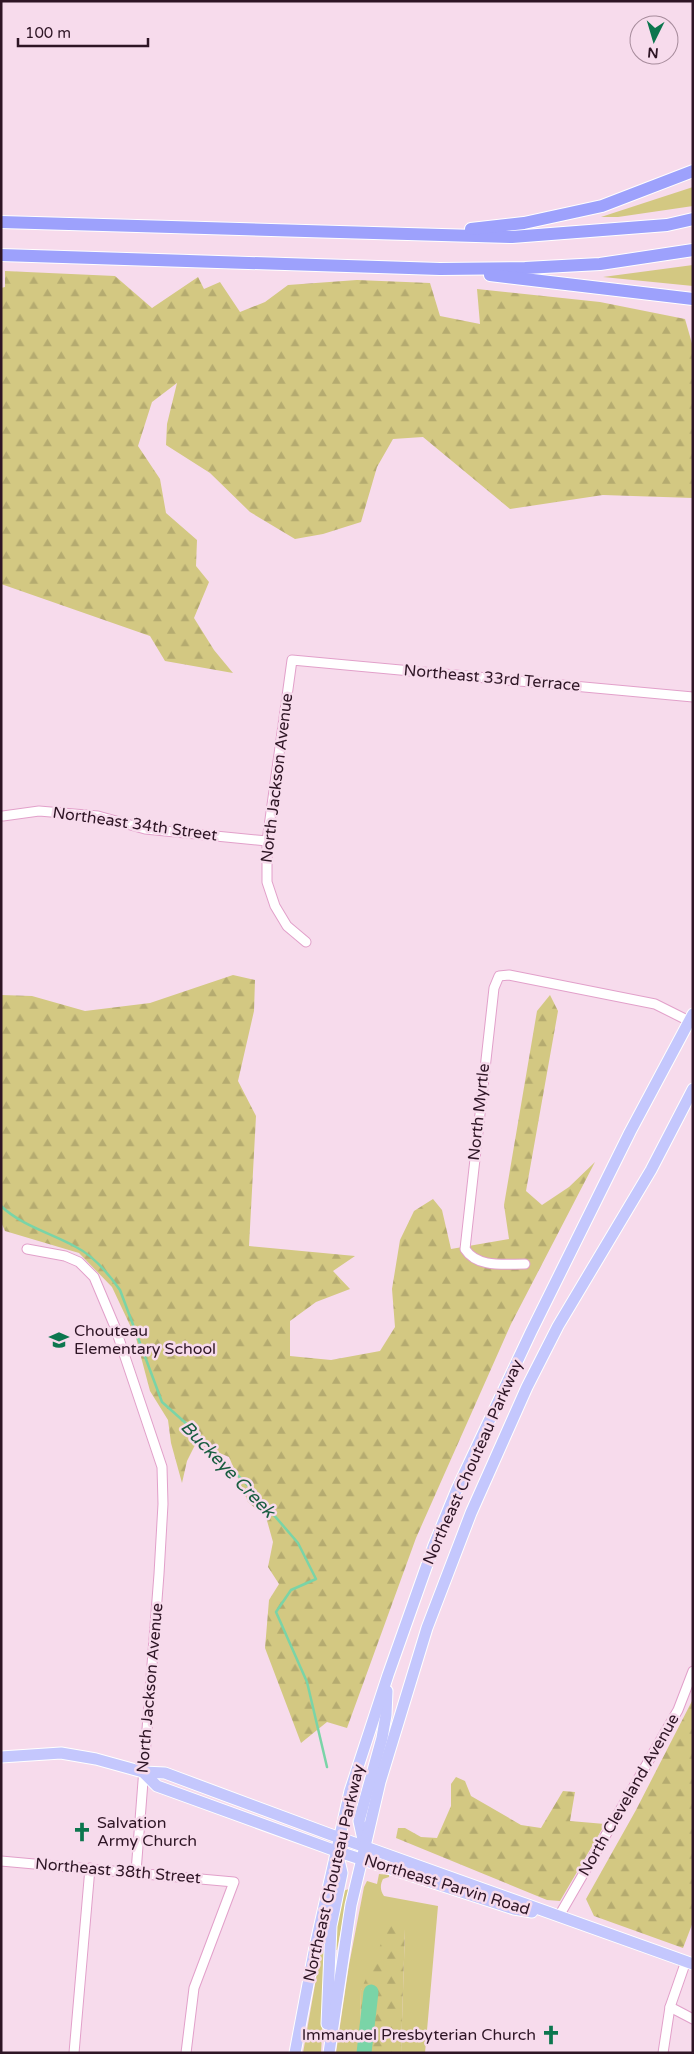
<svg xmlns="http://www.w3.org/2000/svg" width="694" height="2054" font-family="'Varela Round',sans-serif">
  <defs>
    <pattern id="forest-firs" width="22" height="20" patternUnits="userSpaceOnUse" patternTransform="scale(1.25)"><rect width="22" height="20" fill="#d3c882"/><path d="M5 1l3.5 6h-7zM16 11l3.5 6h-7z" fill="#b5ab70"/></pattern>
  </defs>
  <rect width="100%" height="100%" fill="#f7dbec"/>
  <g fill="#d3c882">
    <polygon points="693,187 693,206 618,217 601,217"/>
    <polygon points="693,265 693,286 603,277"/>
    <path d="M379,1874L389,1875V1877L383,1879C380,1885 380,1890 384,1896L438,1906L425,2053H401L405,1929L361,1990L360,2053H336L349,1965L364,1887L367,1881L377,1884Z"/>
    <polygon points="337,1878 328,1926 321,2053 303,2053 323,1939"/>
    <polygon points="349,1889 337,1950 335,1950 336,1924 343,1891"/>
  </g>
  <g fill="url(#forest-firs)">
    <polygon points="5,271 115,276 152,308 198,277 204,289 220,282 240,312 265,302 288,285 357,280 430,283 440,316 480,324 477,289 600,302 685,319 693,347 693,498 603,495 510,509 423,437 393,439 377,467 361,522 323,534 295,539 250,512 210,473 166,445 167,424 177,383 152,402 138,446 160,479 166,513 197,540 196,566 209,582 194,618 214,650 233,673 165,661 150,636 1,584 1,288 5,287"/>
    <polygon points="233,975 255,980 254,1011 238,1081 256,1116 249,1246 355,1256 333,1271 350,1289 316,1302 290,1321 290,1356 331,1360 380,1351 395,1327 392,1289 400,1240 414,1211 433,1199 442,1210 451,1249 509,1239 504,1205 537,1011 550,995 558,1011 526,1191 542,1205 569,1187 595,1162 511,1324 416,1538 347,1728 327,1722 301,1743 265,1648 269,1600 279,1584 268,1567 273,1542 266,1517 248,1502 229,1457 196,1443 187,1461 182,1483 171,1443 168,1420 150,1391 136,1338 112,1287 79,1253 5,1231 1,1222 1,995 32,996 85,1011 150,1003"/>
    <polygon points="693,1699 693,1922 683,1948 594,1916 586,1899 636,1810"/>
    <polygon points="456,1777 465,1781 471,1796 521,1825 541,1828 563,1791 575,1792 570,1821 605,1824 560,1901 547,1900 396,1838 398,1828 405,1828 421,1837 437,1838 451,1806 451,1784"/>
    <polygon points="390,1923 405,1929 401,2053 360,2053 361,1990"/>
  </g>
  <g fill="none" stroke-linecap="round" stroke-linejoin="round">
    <path stroke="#7ad4a7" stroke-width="2.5" d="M1,1206C22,1226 51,1233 76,1247C94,1256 108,1273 120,1290L162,1402L198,1434L254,1492L298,1543L316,1579L291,1590L276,1612L307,1682L327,1767"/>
    <polyline stroke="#7ad4a7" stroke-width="15" points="364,2053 371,1992"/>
    <defs>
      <g id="minor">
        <polyline points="3,816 39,811 98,816 145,829 267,841"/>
        <polyline points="306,942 287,926 275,906 267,882 267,841 292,660 693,697"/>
        <polyline points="27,1249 65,1256 79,1262 94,1277 115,1327 162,1467 163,1504 159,1574 136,1872"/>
        <path d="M525,1264C504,1264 477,1268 465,1249L494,988L499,976L509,975L655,1004L693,1023"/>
        <polyline points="1,1861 234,1882 194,1988 186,2053"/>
        <polyline points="559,1916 678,1710 693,1671"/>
        <polyline points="670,2007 693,2019"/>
        <polyline points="74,2053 90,1868"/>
        <polyline points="663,2053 670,2007 686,1961"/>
      </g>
      <g id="major">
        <polyline points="1,1757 61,1753 96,1759 143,1772 165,1773 329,1834 693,1964"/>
        <polyline points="143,1772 157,1786 336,1851 514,1909 532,1912"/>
        <polyline points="364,1844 359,1821 382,1738 386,1715 387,1691"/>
        <polyline points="327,2024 331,1926 342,1873 337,1852"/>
        <polyline points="295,2053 315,1947 350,1791 388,1675 434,1545 457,1489 531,1332 630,1132 693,1014"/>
        <polyline points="329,2053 351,1905 362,1859 380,1782 427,1628 471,1513 527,1387 558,1326 651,1170 693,1089"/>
      </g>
      <g id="highway">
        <polyline points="1,222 512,237 667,225 693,219"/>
        <polyline points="471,229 524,223 602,206 693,171"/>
        <polyline points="1,255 440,269 525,268 600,264 693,250"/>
        <polyline points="490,275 693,299"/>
      </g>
    </defs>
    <use href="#minor" stroke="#e2a0ca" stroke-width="11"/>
    <use href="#major" stroke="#fff" stroke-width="13"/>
    <use href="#highway" stroke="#fff" stroke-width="14"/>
    <use href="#minor" stroke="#fff" stroke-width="9"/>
    <use href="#major" stroke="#c4c7fd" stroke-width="11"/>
    <use href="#highway" stroke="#9da1fc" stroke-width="12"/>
  </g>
  <defs>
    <symbol id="school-bare" viewBox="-9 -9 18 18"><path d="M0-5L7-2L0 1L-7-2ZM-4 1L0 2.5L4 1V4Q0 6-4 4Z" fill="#0c764e" stroke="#f7dbec" stroke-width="2.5" paint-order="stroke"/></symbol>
    <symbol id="church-bare" viewBox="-9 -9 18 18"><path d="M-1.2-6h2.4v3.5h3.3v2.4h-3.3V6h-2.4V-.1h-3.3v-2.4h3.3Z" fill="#0c764e" stroke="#f7dbec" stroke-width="2.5" paint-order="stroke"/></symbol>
  </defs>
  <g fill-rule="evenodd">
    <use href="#school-bare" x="45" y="1326" width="28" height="28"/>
    <use href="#church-bare" x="68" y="1818" width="28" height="28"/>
    <use href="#church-bare" x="537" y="2021" width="28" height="28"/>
  </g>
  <g text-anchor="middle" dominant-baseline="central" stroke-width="5" stroke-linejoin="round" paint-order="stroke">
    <g font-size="16" fill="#2e1525" stroke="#f7dbec">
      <text transform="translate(492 678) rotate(5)">Northeast 33rd Terrace</text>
      <text transform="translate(277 778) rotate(-83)">North Jackson Avenue</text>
      <text transform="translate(135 824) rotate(8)">Northeast 34th Street</text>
      <text transform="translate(479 1112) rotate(-84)">North Myrtle</text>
      <text transform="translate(473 1462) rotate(-66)">Northeast Chouteau Parkway</text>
      <text transform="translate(150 1688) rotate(-85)">North Jackson Avenue</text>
      <text transform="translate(629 1795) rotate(-60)">North Cleveland Avenue</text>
      <text transform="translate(118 1871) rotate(5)">Northeast 38th Street</text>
      <text transform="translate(334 1873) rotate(-77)">Northeast Chouteau Parkway</text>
      <text transform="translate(447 1885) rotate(17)">Northeast Parvin Road</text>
    </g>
    <g font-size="16" fill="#2e1525" stroke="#f7dbec" text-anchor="start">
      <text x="74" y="1331">Chouteau<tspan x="74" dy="18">Elementary School</tspan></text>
      <text x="97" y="1823">Salvation<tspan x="97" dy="18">Army Church</tspan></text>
      <text x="536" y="2035" text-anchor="end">Immanuel Presbyterian Church</text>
    </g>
    <g font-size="18" font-style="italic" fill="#185d40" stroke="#f7dbec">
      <text transform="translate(228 1469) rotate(46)">Buckeye Creek</text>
    </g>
  </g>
  <rect width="694" height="2054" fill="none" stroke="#2e1525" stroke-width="5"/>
  <g transform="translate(654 40) rotate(185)"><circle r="24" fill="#f7dbec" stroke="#a78c9c"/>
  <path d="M0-4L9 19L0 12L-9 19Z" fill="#0c764e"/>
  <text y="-8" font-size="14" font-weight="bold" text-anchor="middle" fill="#2e1525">N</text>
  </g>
  <path d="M18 38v8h130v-8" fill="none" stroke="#2e1525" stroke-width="2.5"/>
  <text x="25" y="38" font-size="15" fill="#2e1525" stroke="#f7dbec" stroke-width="4" paint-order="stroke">100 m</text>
</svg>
